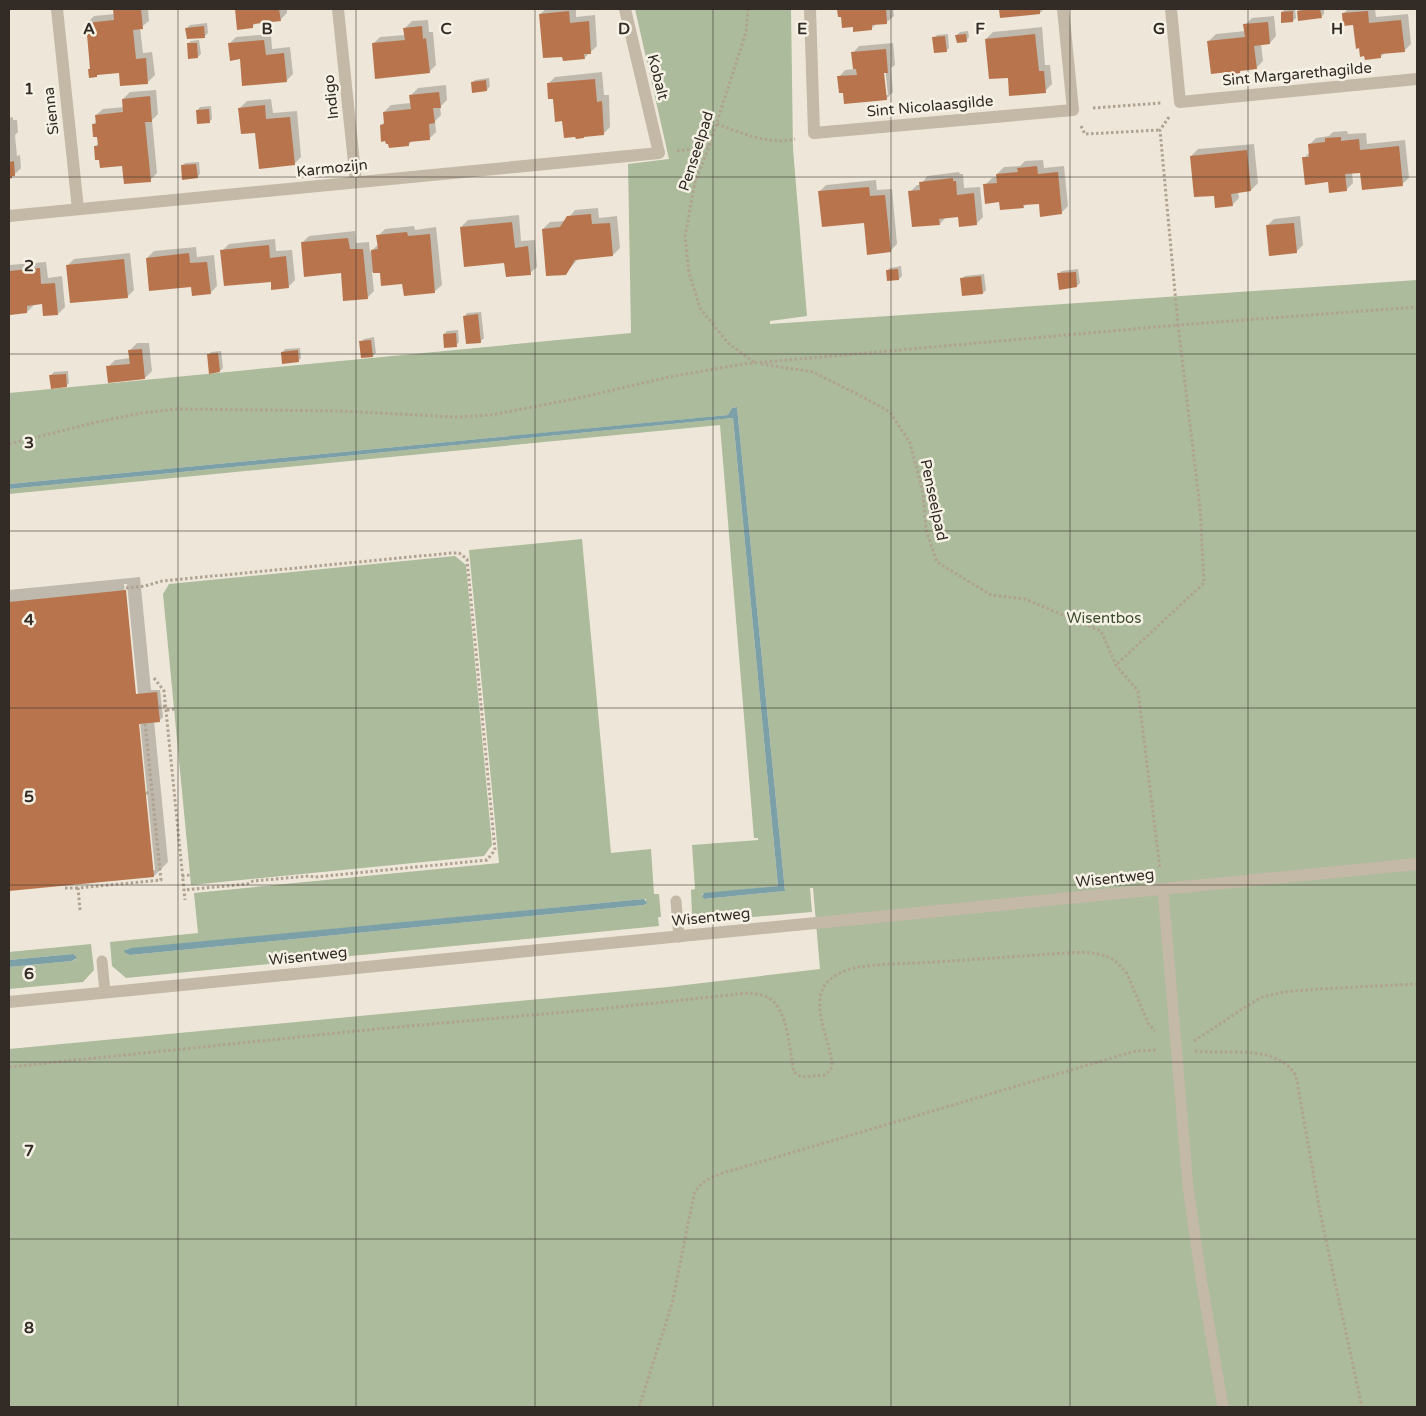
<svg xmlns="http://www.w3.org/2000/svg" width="1426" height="1416" font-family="'Varela Round',sans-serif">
  <rect width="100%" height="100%" fill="#eee7d9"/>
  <g fill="#acbb9b" fill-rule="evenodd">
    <polygon points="635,9 791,9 793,149 807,316 770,321 770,324 1417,280 1417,1407 9,1407 9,1049 668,987 820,969 813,888 810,888 812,912 695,922 695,914 692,914 691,890 695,889 692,845 758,840 758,838 754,838 720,425 9,494 9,489 733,418 778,886 702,894 704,899 785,891 737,407 732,408 729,415 9,484 9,393 631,333 628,164 669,159"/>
    <path d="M582,539L611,853L651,849L654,894H659L661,917H658L659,926L126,978L112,966L110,942L198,933L194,893L499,863L469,550ZM644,899H646L645,905H644L130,955L126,949Z"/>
    <polygon points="455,556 466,565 492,845 484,856 191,885 163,594 169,584"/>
    <polygon points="91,944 94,970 83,982 9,989 9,967 72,961 75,960 77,957 73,954 9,960 9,952"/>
  </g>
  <g fill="#7ba0a8">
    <polygon points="737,407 785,891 704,899 702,896 704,893 778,886 733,418 9,489 9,484 728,415 732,408"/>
    <polygon points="644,899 647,903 644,905 130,955 124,952 125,950 131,948"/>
    <polygon points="73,954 76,956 77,958 72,961 9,967 9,960"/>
  </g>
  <g fill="#0003" fill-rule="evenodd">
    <polygon points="114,9 148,9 149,21 140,28 143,53 152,52 155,75 148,82 120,71 99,74 96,76 89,70 91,67 87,23 94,16 115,14"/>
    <polygon points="237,9 287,9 287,13 280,20 257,22 252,27 238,28"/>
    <polygon points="546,9 576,9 576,17 595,15 597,46 584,58 540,14"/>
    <polygon points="839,9 893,9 894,16 887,22 877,23 871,29 854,26 842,15 839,16"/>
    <polygon points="1000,9 1044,9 1040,13 1001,17"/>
    <polygon points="1285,9 1295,9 1296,18 1293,21 1282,12"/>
    <polygon points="1300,9 1324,9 1324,14 1321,17 1298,11"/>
    <polygon points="1348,9 1375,9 1376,17 1408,14 1411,44 1404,51 1385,53 1380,57 1354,24 1343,14"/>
    <polygon points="1274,16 1276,36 1270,43 1261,44 1263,61 1256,68 1242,69 1240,72 1209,41 1216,34 1246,31 1245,25 1252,18"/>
    <polygon points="428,20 429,32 433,32 436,65 429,72 373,44 380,37 405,35 405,28 412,21"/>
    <polygon points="207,23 208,33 205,36 187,28 190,25"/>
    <polygon points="1042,27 1045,65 1050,65 1052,84 1045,91 1009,76 986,39 993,32"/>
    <polygon points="968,31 969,37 966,41 957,35 960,32"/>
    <polygon points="271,34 272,49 290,47 293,74 286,81 241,58 229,44 236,37"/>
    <polygon points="948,34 949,48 946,51 934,38 937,35"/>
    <polygon points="199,40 201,54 198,57 188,44 191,41"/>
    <path d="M893,43L895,65L891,68L893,92L886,99L844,92L839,77L845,70L854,69L853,53L859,46ZM883,67H885L888,95H885Z"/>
    <polygon points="602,72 604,95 609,95 610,127 603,134 563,120 548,84 555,77"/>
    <polygon points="489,78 490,86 487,90 473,91 472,83 475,80"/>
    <polygon points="446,85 447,100 440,107 441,115 435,121 436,132 429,139 413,140 408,145 381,125 385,122 384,112 391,105 411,103 411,95 418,88"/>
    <polygon points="156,90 158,114 152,120 157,173 150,180 95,146 99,143 93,124 97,121 96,115 103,109 124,107 123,99 130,92"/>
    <polygon points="271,99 273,113 297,111 301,157 294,164 256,131 240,108 247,101"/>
    <polygon points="211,106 212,119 209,122 197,111 200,107"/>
    <polygon points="13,117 13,120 17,120 18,132 15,135 17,156 20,155 21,168 12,177 9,177 9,118"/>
    <polygon points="1347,131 1348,134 1366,133 1367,144 1405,140 1409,178 1402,184 1361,171 1352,172 1353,183 1346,190 1329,181 1304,158 1310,152 1309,145 1316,138 1329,136 1333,132"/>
    <polygon points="1254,144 1258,183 1251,190 1238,192 1239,198 1232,205 1215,194 1191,156 1198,149"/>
    <polygon points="1043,160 1044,168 1064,166 1068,206 1061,213 1040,202 1026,204 1023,207 1000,201 985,185 992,178 997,177 997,174 1004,167 1020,166 1025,161"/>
    <polygon points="199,162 200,174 197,177 182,166 185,163"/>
    <polygon points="959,172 960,174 963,174 964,188 980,187 983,217 976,224 959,216 946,217 940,224 910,192 917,185 921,185 927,176"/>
    <polygon points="876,180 877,190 892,189 897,244 890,251 865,222 819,192 826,185"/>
    <polygon points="598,208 599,218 617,216 620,248 613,255 578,259 566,273 543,229 550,222 566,221 575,210"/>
    <polygon points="519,215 521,241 535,240 537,267 530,273 505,262 461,227 468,220"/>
    <polygon points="1300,216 1303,245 1296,252 1267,226 1274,219"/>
    <polygon points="414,226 415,230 436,227 442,285 435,291 404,282 381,272 372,272 374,291 367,298 342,272 302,243 309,236 355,231 356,243 369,242 370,252 379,244 378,236 385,229"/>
    <polygon points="275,239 276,251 292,250 295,280 288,287 272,281 222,251 229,244"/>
    <polygon points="196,247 197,257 214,255 217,286 210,293 192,286 147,258 154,251"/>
    <polygon points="130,253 134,290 127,297 67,266 74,259"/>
    <polygon points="46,262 48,278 62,276 65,307 58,314 44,315 43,303 34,305 27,312 9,306 9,265"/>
    <polygon points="901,266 902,276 899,279 888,280 887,271 890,268"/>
    <polygon points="1078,269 1080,283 1077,286 1059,274 1062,271"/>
    <polygon points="984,274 986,290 983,293 961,279 965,276"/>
    <polygon points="481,312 484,338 481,341 467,343 464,317 467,313"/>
    <polygon points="458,330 459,342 456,345 444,334 447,331"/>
    <polygon points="374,337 376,353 373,356 361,342 364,339"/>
    <polygon points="137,343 149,343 152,371 145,378 108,367 115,360 130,358 130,350"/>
    <polygon points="300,348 301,358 298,361 282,353 285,349"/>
    <polygon points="221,351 223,368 220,371 208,355 211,352"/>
    <polygon points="68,371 69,383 66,386 51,375 54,372"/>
    <path d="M140,577L151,690H160L163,717L159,721H154L168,862L154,876L9,890V590ZM124,584H127L138,694L135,697ZM138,702L155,870H153L136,703Z"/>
  </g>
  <g fill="#b8754d">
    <polygon points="113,9 141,9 143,29 133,30 136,59 146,58 148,84 120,86 119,73 97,75 97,77 89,78 88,69 90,69 86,23 114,20"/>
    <polygon points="235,9 279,9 281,21 253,24 253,28 237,30"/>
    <polygon points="837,9 886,9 887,24 872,25 872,30 853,32 853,27 842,28 841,17 838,17"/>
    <polygon points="999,9 1040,9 1040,14 1000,18"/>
    <polygon points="1311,9 1320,9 1322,18 1298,21 1297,11"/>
    <polygon points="569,11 570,23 589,21 591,54 584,54 585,59 563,61 562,57 543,58 539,14"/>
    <polygon points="1293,11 1293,22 1281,23 1281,12"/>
    <polygon points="1368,11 1369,23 1401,20 1405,52 1381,54 1381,58 1365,60 1364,56 1360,57 1359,48 1356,49 1353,25 1343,26 1342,13"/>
    <polygon points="1268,22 1270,44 1254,46 1257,69 1240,71 1240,73 1228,75 1228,72 1211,74 1207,41 1245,37 1243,24"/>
    <polygon points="204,26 205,38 187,39 185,28"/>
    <polygon points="422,26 423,39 426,38 430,73 375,79 372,43 405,40 403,28"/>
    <polygon points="966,34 967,42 957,43 955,35"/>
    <polygon points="1035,34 1039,71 1044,71 1046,93 1009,96 1008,78 989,79 985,39"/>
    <polygon points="945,36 947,52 934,53 932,37"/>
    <polygon points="264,40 266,55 284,53 287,82 242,86 240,59 230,61 228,43"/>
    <polygon points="187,43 197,43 198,58 188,59"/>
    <polygon points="886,49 888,73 884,73 887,100 844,104 843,93 839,93 837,76 857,75 856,69 853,69 851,52"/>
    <polygon points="595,79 597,102 602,101 604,135 584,137 584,138 576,139 575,137 564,138 562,121 555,122 553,99 548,99 547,83"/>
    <polygon points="486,80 487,91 472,93 471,82"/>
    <polygon points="439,92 441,108 433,108 435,123 429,124 430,140 409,142 409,146 389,148 388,144 386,144 385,141 381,142 380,125 384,124 383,112 411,109 409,95"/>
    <polygon points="150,96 152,122 145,122 151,182 124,184 122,166 100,168 99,160 95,160 94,146 98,146 97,137 93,137 92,124 96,124 95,115 123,112 122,99"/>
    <polygon points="265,105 266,119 290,117 295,165 259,169 255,133 241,134 238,108"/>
    <polygon points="209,109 210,123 197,124 196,110"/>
    <polygon points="1341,137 1341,141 1359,139 1360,150 1399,146 1403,186 1362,190 1360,173 1345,174 1347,191 1329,193 1328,182 1305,185 1302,157 1309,157 1308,144 1325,142 1325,138"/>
    <polygon points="1247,150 1251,191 1231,194 1233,206 1215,208 1214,196 1194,197 1190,156"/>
    <polygon points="9,158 10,158 10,162 14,161 15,176 12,176 12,178 9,179"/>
    <polygon points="196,164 198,178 182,180 181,165"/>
    <polygon points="1037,166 1038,174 1058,172 1062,214 1040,217 1039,204 1023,205 1024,208 1000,210 999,202 985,204 983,184 997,183 996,174 1018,172 1017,168"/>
    <polygon points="953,178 953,181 956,181 957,195 974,193 977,225 959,227 958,217 939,219 940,225 912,227 908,191 920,190 919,182"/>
    <polygon points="869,187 870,196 885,195 891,252 867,255 864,223 822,227 818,191"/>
    <polygon points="591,214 592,224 610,223 613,256 575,260 566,275 546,276 542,229 560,227 567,216"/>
    <polygon points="512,222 515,248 528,246 531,275 506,277 504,263 464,267 460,227"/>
    <polygon points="1294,223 1297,253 1269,256 1266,225"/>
    <polygon points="407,232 408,236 430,234 435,293 404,296 402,284 381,286 380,273 373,273 371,250 378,249 376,235"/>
    <polygon points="348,238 350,249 363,249 368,299 343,301 341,273 304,277 301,242"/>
    <polygon points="269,245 270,258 286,256 289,288 271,290 271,282 224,286 220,250"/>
    <polygon points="189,253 190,263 207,262 211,294 192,296 191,287 149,291 146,258"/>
    <polygon points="124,259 128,298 70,303 66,265"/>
    <polygon points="40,268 41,284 55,283 58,315 43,316 42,304 27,306 27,313 10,315 9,271"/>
    <polygon points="898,269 899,280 887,281 886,270"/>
    <polygon points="1076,272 1077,287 1059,290 1057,273"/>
    <polygon points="981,276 983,294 962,296 960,278"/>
    <polygon points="478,314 481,343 466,344 463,316"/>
    <polygon points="456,333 457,347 444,348 443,334"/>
    <polygon points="371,340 373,357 361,358 359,341"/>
    <polygon points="142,349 145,379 108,383 106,366 130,364 128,350"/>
    <polygon points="298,350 299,362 282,364 281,352"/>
    <polygon points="218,353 220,372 209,374 207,354"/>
    <polygon points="66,374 67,387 51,389 49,375"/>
    <polygon points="126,590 136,694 157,692 160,722 139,724 154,877 9,891 9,602"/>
  </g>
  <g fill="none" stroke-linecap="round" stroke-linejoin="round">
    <g stroke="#b0a291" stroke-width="3" stroke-dasharray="2.5 2.5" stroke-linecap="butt">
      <polyline points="748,9 746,32 709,147 695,182 685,237 689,273 700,308 728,343 755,363"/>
      <polyline points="1093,108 1161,103"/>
      <polyline points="1169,117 1160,130 1178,325 1417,307"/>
      <path d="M717,124C738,132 772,146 795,139"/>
      <polyline points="1081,126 1085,134 1160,130"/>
      <polyline points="677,151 708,147"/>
      <polyline points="761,364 813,372 859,395 890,412 910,443 923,492 926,530 937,562 991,595 1025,599 1101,631 1116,665 1138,691 1160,869"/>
      <polyline points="9,444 97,422 142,413 178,409 341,411 456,417 491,415 574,399 669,377 743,364 1178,325 1200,508 1204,583 1116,665"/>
      <polyline points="126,588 145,586 162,581 451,553 459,553 467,559 495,850 487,860 315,877 309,876 253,881 247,884 184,890"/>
      <polyline points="154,678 164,691 185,900"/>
      <polyline points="158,707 166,706"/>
      <polyline points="167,710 174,709"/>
      <polyline points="146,793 151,793"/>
      <polyline points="182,876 190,875"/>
      <polyline points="65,888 78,888"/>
      <polyline points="80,910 78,888 161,880 145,723"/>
      <polyline points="1194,1041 1247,1006 1262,997 1284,992 1318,989 1417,984"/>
      <path d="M1195,1051C1226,1055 1277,1043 1296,1076L1321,1217L1362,1407"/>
      <path d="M9,1067L376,1029L599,1009L748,993C754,994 762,994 767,997C789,1008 789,1050 794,1072L801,1077L825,1075L831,1069L832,1063C829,1040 813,1010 823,988C828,978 844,970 854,968C880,963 908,964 934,962C984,959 1033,955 1082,952C1104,954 1114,956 1127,974L1148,1023L1155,1031"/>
      <path d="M639,1407L672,1304L694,1194C700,1182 711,1177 723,1173L1125,1054L1137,1051L1157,1050"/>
    </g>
    <g stroke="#c4b8a7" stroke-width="11">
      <polyline points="1163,890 1188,1187 1201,1278 1223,1407"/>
      <polyline points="676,901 679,937"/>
      <polyline points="102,961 105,992"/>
    </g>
    <g stroke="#c4b8a7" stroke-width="12">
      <polyline points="57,9 78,209"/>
      <polyline points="338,9 356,182"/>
      <polyline points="810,9 814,133 1073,110 1063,9"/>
      <polyline points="1171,9 1180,102 1417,79"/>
      <polyline points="9,216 659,153 625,9"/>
      <polyline points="9,1002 1417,864"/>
    </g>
  </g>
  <path fill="none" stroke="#322b26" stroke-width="1" stroke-opacity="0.55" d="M178,9V1407M356,9V1407M535,9V1407M713,9V1407M891,9V1407M1070,9V1407M1248,9V1407M9,177H1417M9,354H1417M9,531H1417M9,708H1417M9,885H1417M9,1062H1417M9,1239H1417"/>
  <g text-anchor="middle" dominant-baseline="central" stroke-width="5" stroke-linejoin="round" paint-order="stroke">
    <g font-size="15" fill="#322b26" stroke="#f6f1e5">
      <text transform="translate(1297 74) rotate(-5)">Sint Margarethagilde</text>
      <text transform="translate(658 77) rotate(76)">Kobalt</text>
      <text transform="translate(331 97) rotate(-96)">Indigo</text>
      <text transform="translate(930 106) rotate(-5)">Sint Nicolaasgilde</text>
      <text transform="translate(51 111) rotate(-96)">Sienna</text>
      <text transform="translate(696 151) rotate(-72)">Penseelpad</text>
      <text transform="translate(332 168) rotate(-6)">Karmozijn</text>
      <text transform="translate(934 500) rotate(78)">Penseelpad</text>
      <text transform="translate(1115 878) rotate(-6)">Wisentweg</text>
      <text transform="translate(711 917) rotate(-6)">Wisentweg</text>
      <text transform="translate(308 956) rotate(-6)">Wisentweg</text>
    </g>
    <g font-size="15" fill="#3d4d2d" stroke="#f6f1e5">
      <text x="1104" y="618">Wisentbos</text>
    </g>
  </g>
  <g font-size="16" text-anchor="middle" font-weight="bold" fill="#322b26" stroke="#f6f1e5" stroke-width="5" stroke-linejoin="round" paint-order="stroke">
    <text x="89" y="34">A</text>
    <text x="267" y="34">B</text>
    <text x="446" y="34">C</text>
    <text x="624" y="34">D</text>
    <text x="802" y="34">E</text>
    <text x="980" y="34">F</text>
    <text x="1159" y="34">G</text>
    <text x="1337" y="34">H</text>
    <text x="29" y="94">1</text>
    <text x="29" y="271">2</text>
    <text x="29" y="448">3</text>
    <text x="29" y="625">4</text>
    <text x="29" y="802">5</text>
    <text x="29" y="979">6</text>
    <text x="29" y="1156">7</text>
    <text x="29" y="1333">8</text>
  </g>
  <rect width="1426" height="1416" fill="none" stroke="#322b26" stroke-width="20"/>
</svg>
